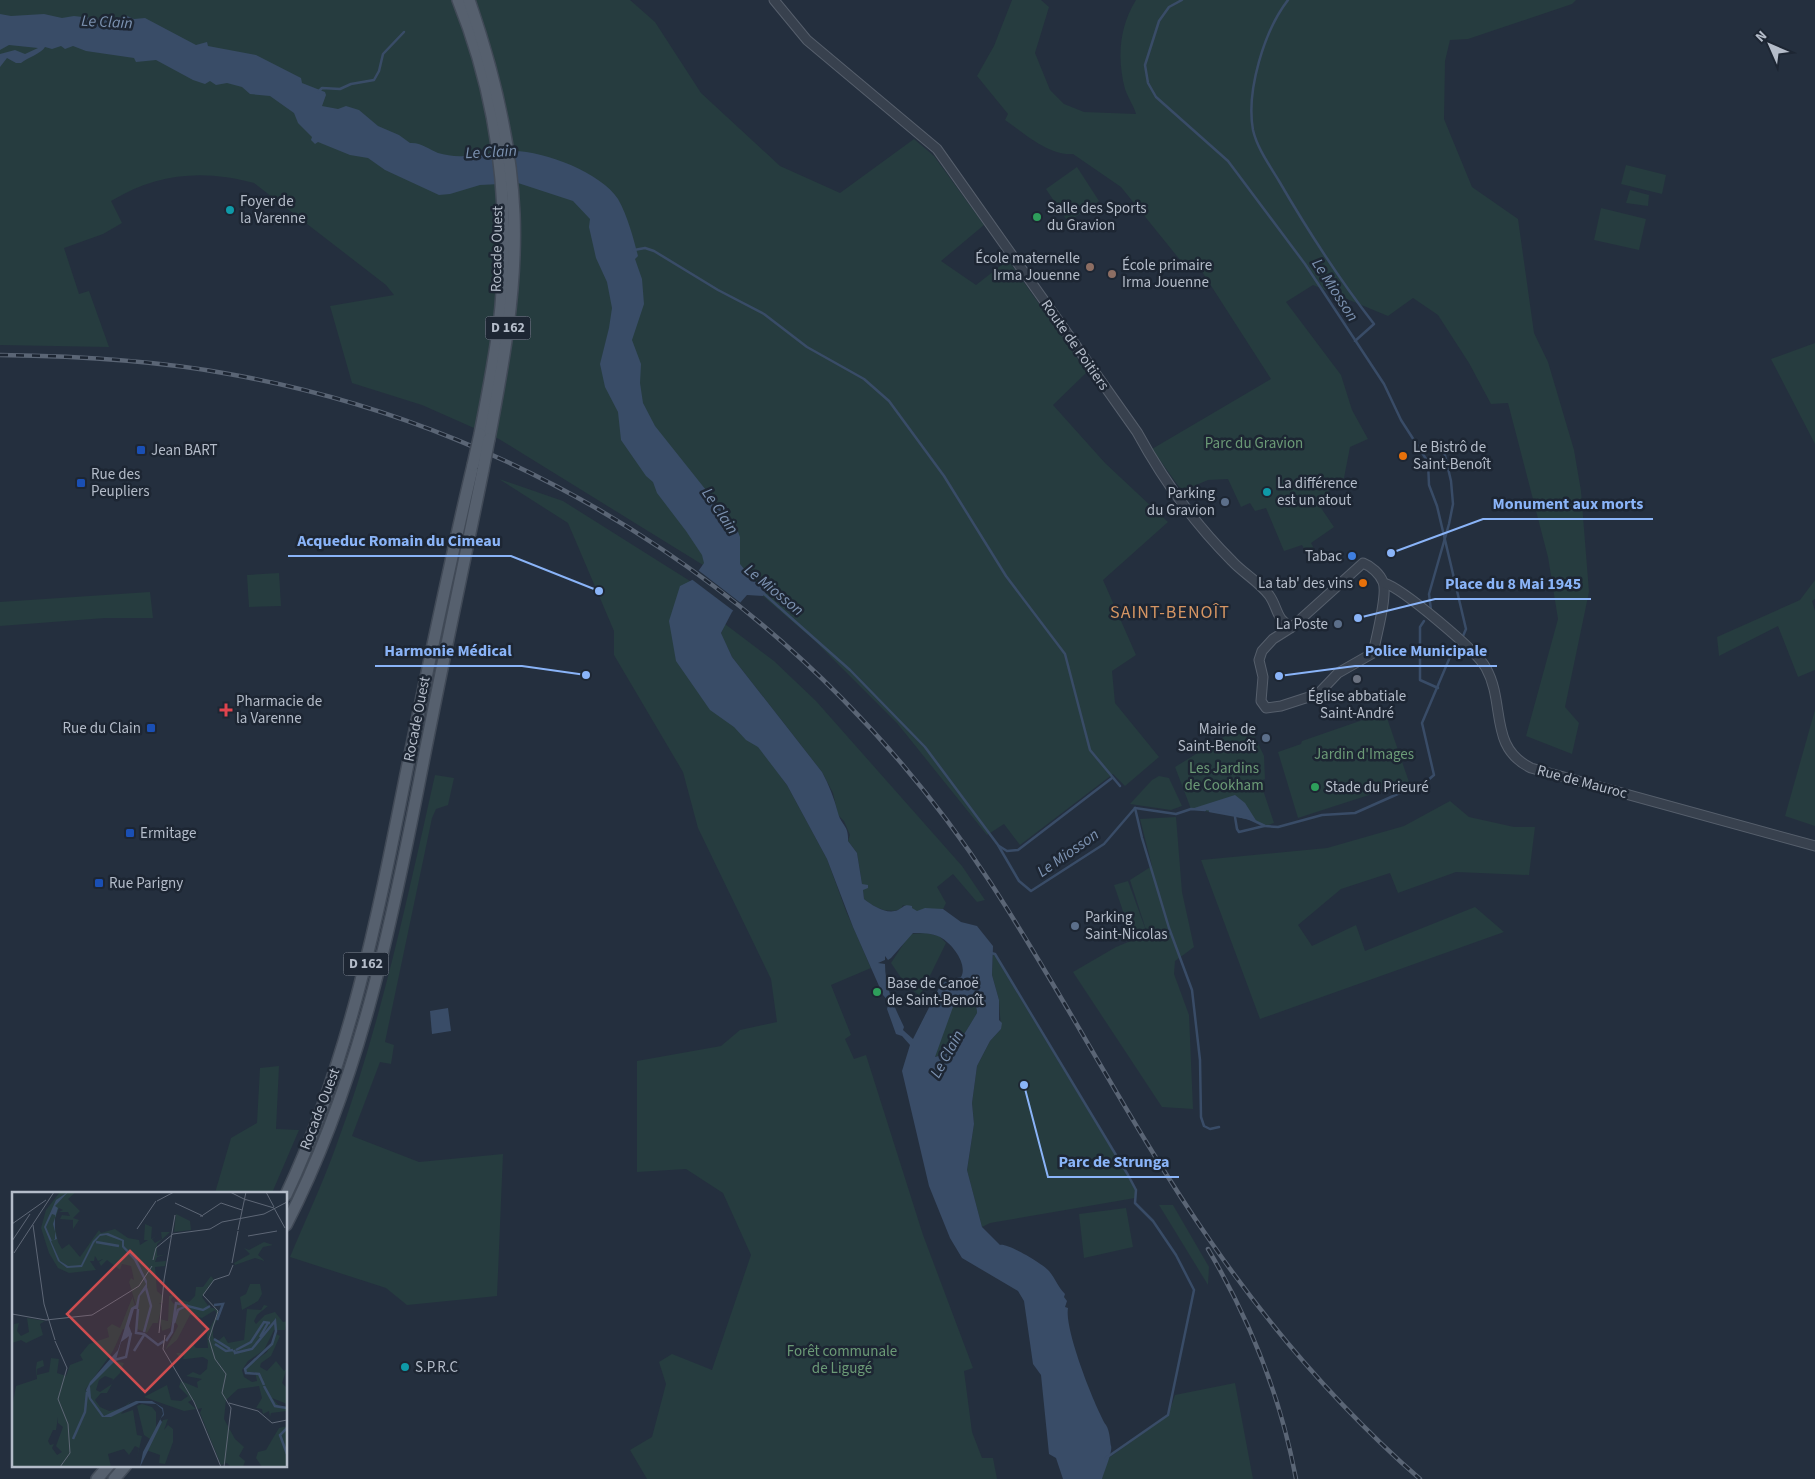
<svg xmlns="http://www.w3.org/2000/svg" width="1815" height="1479" font-family="'Source Sans 3',sans-serif">
  <rect width="100%" height="100%" fill="#242f3e"/>
  <g fill="#263c3f">
    <path d="M0,0H630L655,22L701,93L780,166L840,193L914,139L934,156L984,225L941,261L976,285L1008,260L1087,372L1053,405L1105,463L1168,522L1103,580L1136,655L1112,671L1115,703L1159,757L1125,786L1113,774L1020,845L1004,824L987,835L897,723L815,641L763,596L715,568L703,565L499,439L422,405L352,383L330,306L394,295L386,285L254,183C203,169 157,173 111,201L122,223L103,234L64,248L79,294L89,291L109,347L0,345Z"/>
    <path d="M1012,0H1041L1049,7L1035,53L1050,90L1064,104L1084,112L1136,114C1134,106 1128,98 1125,89C1117,59 1119,27 1136,0H1576L1572,4L1468,39L1450,40L1445,61L1444,119L1472,187L1518,219L1534,333L1548,362L1574,450L1581,491L1589,592L1565,707L1579,723L1572,754L1526,736L1558,619L1548,557L1508,403L1491,404L1469,363L1438,315L1413,298L1388,316L1313,285L1286,302L1341,375L1352,410L1368,439L1350,447L1344,478L1328,488L1331,501L1321,508L1334,527L1311,543L1319,558L1312,563L1302,545L1284,551L1266,508L1255,511L1250,503L1241,507L1228,479L1208,480L1182,491L1152,449L1271,379L1199,267L1189,271L1121,187L1073,154C1049,156 1024,133 1005,120L1008,114L977,76L994,46Z"/>
    <polygon points="1626,165 1666,175 1662,194 1621,184"/>
    <polygon points="1077,167 1099,201 1068,222 1046,189"/>
    <polygon points="1630,190 1649,195 1648,206 1626,203"/>
    <polygon points="1601,208 1646,219 1639,250 1594,240"/>
    <polygon points="1815,343 1815,444 1771,359"/>
    <polygon points="499,479 563,501 690,581 696,661 787,785 827,859 846,911 871,968 831,985 851,1035 845,1039 854,1059 866,1055 923,1235 973,1368 964,1371 972,1432 982,1458 993,1458 997,1479 647,1479 630,1450 652,1437 666,1384 659,1362 672,1354 712,1370 751,1255 723,1193 686,1169 637,1172 637,1061 721,1046 740,1030 777,1022 771,979 698,828 683,772 614,655 614,631 568,523"/>
    <polygon points="279,573 281,606 249,607 247,575"/>
    <polygon points="1815,580 1815,599 1812,601 1815,611 1815,670 1798,677 1778,626 1719,656 1717,637 1800,600"/>
    <polygon points="150,592 153,618 105,618 0,626 0,602"/>
    <path d="M725,624L774,661L816,701L962,866L985,900L977,902L953,874L937,887L946,903L943,909L917,912L903,905L901,909C887,914 875,908 864,899L863,890L864,885L862,884L857,853L848,841L850,835L844,821L838,815L833,793L822,772L732,657L721,634Z"/>
    <polygon points="1815,710 1815,826 1785,816"/>
    <polygon points="1380,714 1387,718 1409,782 1298,818 1278,752 1301,744 1302,741"/>
    <polygon points="1248,722 1264,756 1265,779 1260,781 1274,823 1265,826 1248,818 1191,809 1175,767"/>
    <path d="M435,775L454,778L448,805L436,809L432,818L385,1042L394,1045L391,1064L380,1062L352,1136L419,1162L503,1154L497,1296L407,1305L386,1288L290,1257C305,1221 322,1185 335,1149C380,1028 407,900 435,775Z"/>
    <polygon points="1159,776 1169,778 1182,806 1171,810 1130,804 1152,780"/>
    <polygon points="1450,801 1469,817 1514,827 1535,827 1529,875 1456,872 1398,893 1390,873 1341,889 1298,925 1312,946 1356,925 1365,951 1475,907 1504,932 1260,1019 1201,860 1327,848 1404,826"/>
    <polygon points="1176,817 1182,892 1194,947 1175,961 1174,974 1189,1015 1193,1109 1162,1107 1073,972 1116,947 1133,940 1114,885 1128,881 1148,936 1130,880 1152,866 1140,819"/>
    <polygon points="926,933 939,936 946,943 920,996 906,985 891,963 910,934"/>
    <polygon points="993,953 1136,1190 1135,1198 990,1223 982,1227 967,1170 974,1124 972,1103 977,1066 990,1041 1001,1029 999,1000 992,975"/>
    <path d="M956,995C966,997 978,1002 977,1013C966,1031 956,1052 934,1057Z"/>
    <polygon points="279,1066 276,1129 299,1130 272,1193 215,1193 231,1138 257,1123 260,1068"/>
    <polygon points="1159,1205 1173,1205 1209,1267 1208,1285"/>
    <polygon points="1126,1208 1133,1247 1084,1258 1079,1214"/>
    <polygon points="1235,1383 1253,1479 1088,1479 1088,1473 1168,1415 1175,1395"/>
  </g>
  <g fill="#394c67" fill-rule="evenodd">
    <path d="M0,14L11,16L44,14L62,18L74,16L109,20L127,16L134,19L145,18L196,45L207,42L208,46L256,55L301,78L302,83L325,92L326,95L322,106L338,109L346,106L359,110L378,126L399,135L410,143C420,142 429,149 438,153C446,155 456,157 464,156C479,156 495,151 510,151C540,149 601,172 618,199C628,217 633,237 638,256L635,259L642,279L644,304L632,340L641,364L640,383L643,403L655,426L737,529L740,537V564L753,580L768,590L763,596L747,595L732,612L721,633L732,657L822,772C829,785 834,798 838,813C841,825 849,825 848,841L857,853L862,884L868,885V888L863,890L864,899C873,906 887,915 898,910C904,907 904,904 912,906V908L917,911L925,908L943,909L961,922L977,926L993,946L992,975L999,1000V1020L1002,1023L1001,1029L990,1041L977,1066L972,1103L974,1124L967,1170L982,1227L1000,1245C1008,1243 1043,1264 1049,1271C1055,1278 1058,1287 1065,1294L1064,1297L1067,1301L1065,1307L1068,1308C1064,1330 1096,1409 1106,1425C1110,1431 1110,1442 1111,1446C1113,1451 1104,1472 1102,1479H1063L1056,1458L1049,1454L1041,1375L1033,1364L1024,1301L1018,1291L962,1258L950,1238L929,1186L902,1071L910,1045L902,1036L896,1034L887,1009L889,1002L883,995L853,927L827,859L787,785L758,747L746,740L734,727L710,710L676,661L669,621L680,586L692,580L704,563L702,555L686,531L657,493L653,482L646,476L621,440L618,412L605,387L600,364L609,328L612,308L607,282L596,258L589,227L590,219L573,201L518,183L480,185L450,194L439,195L385,170L368,158L350,155L318,142L315,144L311,140L312,137L298,123L294,113L270,96L250,94L242,87L227,83L216,85L210,81L205,84L193,80L156,60L136,62L134,58L86,51L73,46L65,49L61,46L52,49L45,47C41,54 28,57 21,63H16L7,58L0,67V54L15,50L25,54L38,48L9,45L0,50ZM913,933C922,933 932,933 940,937C953,944 968,965 961,977L947,980L940,986L913,1039L903,1030L904,1027C895,1008 885,988 885,964L878,963L885,960V956L888,960L891,958ZM957,996C966,997 978,1002 977,1013C966,1031 956,1052 935,1057Z"/>
    <polygon points="1235,795 1245,803 1257,822 1215,811 1191,809"/>
    <polygon points="448,1008 451,1031 432,1034 430,1011"/>
  </g>
  <polygon fill="#242f3e" points="698,570 742,604 735,612 690,578"/>
  <g fill="none" stroke-linecap="round" stroke-linejoin="round">
    <g stroke="#394c67" stroke-width="2.5">
      <polyline points="1182,0 1169,7 1159,21 1145,65 1148,83 1156,97 1228,161 1305,264 1384,384 1401,420 1428,462 1429,485 1437,506 1466,629 1463,636"/>
      <path d="M1288,0C1264,31 1246,91 1253,130C1257,148 1270,166 1279,181C1308,231 1339,279 1374,324L1355,341"/>
      <polyline points="319,91 322,88 340,89 351,84 374,80 379,71 383,54 404,32"/>
      <polyline points="634,250 645,248 654,251 718,290 764,314 807,347 864,379 889,401 944,476 1006,576 1065,654 1090,750 1120,786"/>
      <polyline points="1421,450 1439,445 1443,447 1451,481 1453,504 1449,524 1429,594 1431,610"/>
      <polyline points="762,592 850,670 925,747 998,845 1019,881 1031,891 1104,844 1135,808"/>
      <polyline points="1424,621 1420,627 1420,680 1438,688"/>
      <polyline points="1135,808 1176,814 1191,809 1205,810"/>
      <polyline points="1135,808 1142,838 1169,928 1192,990 1200,1060 1201,1117 1204,1126 1210,1129 1219,1127"/>
      <polyline points="1210,811 1248,818 1265,826 1278,827 1322,815 1355,813 1427,781 1434,775 1422,723 1450,657 1458,648"/>
      <polyline points="1235,817 1237,829 1239,832 1264,826"/>
      <polyline points="999,846 1007,851 1018,850 1112,778"/>
      <polyline points="991,953 995,954 1128,1175 1136,1190 1135,1203 1153,1221 1176,1255 1194,1290 1168,1415 1106,1458"/>
    </g>
    <defs>
      <g id="tertiary">
        <path d="M774,0L807,40L937,149L1137,432C1162,478 1195,524 1232,561C1243,573 1258,581 1269,595C1278,607 1276,621 1292,627"/>
        <path d="M1363,563C1371,566 1380,574 1383,582C1388,594 1376,638 1373,653L1338,673L1318,694L1281,706L1266,708L1261,701L1263,677L1259,660L1262,651L1273,639L1292,627Z"/>
        <path d="M1384,583C1402,588 1477,651 1486,668C1506,704 1488,747 1531,768L1815,846"/>
      </g>
      <g id="primary">
        <path d="M458,0C497,97 510,202 501,306C497,349 488,392 480,434"/>
        <path d="M469,0C493,69 511,140 514,214C517,290 503,365 489,439"/>
        <path d="M286,1195C350,1059 378,915 407,769C428,667 449,566 473,465"/>
        <path d="M286,1225C358,1085 390,932 420,778C440,675 462,573 483,470"/>
        <polyline points="97,1479 109,1465"/>
        <polyline points="114,1479 126,1465"/>
      </g>
    </defs>
    <use href="#tertiary" stroke="#565f6c" stroke-width="11"/>
    <use href="#primary" stroke="#414a57" stroke-width="14"/>
    <use href="#tertiary" stroke="#38414e" stroke-width="9"/>
    <use href="#primary" stroke="#56606e" stroke-width="11"/>
    <defs>
      <g id="rail">
        <path d="M0,355C77,356 154,360 229,374C542,429 817,617 990,882C1067,1000 1131,1127 1211,1242C1272,1330 1340,1409 1420,1479"/>
        <path d="M1208,1249C1250,1320 1281,1398 1296,1479"/>
      </g>
    </defs>
    <use href="#rail" stroke="#5a6575" stroke-width="4.5"/>
    <use href="#rail" stroke="#1d2633" stroke-width="2.5" stroke-dasharray="8" stroke-linecap="butt"/>
    <defs>
      <g id="primary-bridge">
        <polyline points="473,465 480,434"/>
        <polyline points="483,470 489,439"/>
      </g>
    </defs>
    <use href="#primary-bridge" stroke="#414a57" stroke-width="14" stroke-linecap="butt"/>
    <use href="#primary-bridge" stroke="#56606e" stroke-width="11"/>
  </g>
  <g fill="#0f9aa8" stroke="#1d2633" stroke-width="2">
    <circle cx="230" cy="210" r="5"/>
    <circle cx="1267" cy="492" r="5"/>
    <circle cx="405" cy="1367" r="5"/>
  </g>
  <g fill="#2e9e5b" stroke="#1d2633" stroke-width="2">
    <circle cx="1037" cy="217" r="5"/>
    <circle cx="1315" cy="787" r="5"/>
    <circle cx="877" cy="992" r="5"/>
  </g>
  <g fill="#8d6e63" stroke="#1d2633" stroke-width="2">
    <circle cx="1090" cy="267" r="5"/>
    <circle cx="1112" cy="274" r="5"/>
  </g>
  <g fill="#1a4fb4" stroke="#1d2633" stroke-width="2">
    <rect x="136" y="445" width="10" height="10" rx="2.5"/>
    <rect x="76" y="478" width="10" height="10" rx="2.5"/>
    <rect x="146" y="723" width="10" height="10" rx="2.5"/>
    <rect x="125" y="828" width="10" height="10" rx="2.5"/>
    <rect x="94" y="878" width="10" height="10" rx="2.5"/>
  </g>
  <g fill="#e8710a" stroke="#1d2633" stroke-width="2">
    <circle cx="1403" cy="456" r="5"/>
    <circle cx="1363" cy="583" r="5"/>
  </g>
  <g fill="#5c6f8a" stroke="#1d2633" stroke-width="2">
    <circle cx="1225" cy="502" r="5"/>
    <circle cx="1338" cy="624" r="5"/>
    <circle cx="1266" cy="738" r="5"/>
    <circle cx="1075" cy="926" r="5"/>
  </g>
  <circle fill="#3f7fe0" stroke="#1d2633" stroke-width="2" cx="1352" cy="556" r="5"/>
  <circle fill="#6b7280" stroke="#1d2633" stroke-width="2" cx="1357" cy="679" r="5"/>
  <path fill="#e0444e" stroke="#1d2633" stroke-width="2" d="M223.5 702.5h5v5h5v5h-5v5h-5v-5h-5v-5h5z"/>
  <g text-anchor="middle" dominant-baseline="central" stroke-width="5" stroke-linejoin="round" paint-order="stroke">
    <g fill="#1d2633" stroke="#878f9c" stroke-width="1">
      <rect x="485.5" y="316.5" width="45" height="23" rx="4"/>
      <rect x="343.5" y="952.5" width="45" height="23" rx="4"/>
    </g>
    <g font-size="14" font-weight="bold" fill="#b4bcc9">
      <text x="508" y="328">D 162</text>
      <text x="366" y="964">D 162</text>
    </g>
    <g font-size="15" fill="#b4bcc9" stroke="#1d2633" text-anchor="start">
      <text x="240" y="201">Foyer de<tspan x="240" dy="17">la Varenne</tspan></text>
      <text x="1047" y="208">Salle des Sports<tspan x="1047" dy="17">du Gravion</tspan></text>
      <text x="1080" y="258" text-anchor="end">École maternelle<tspan x="1080" dy="17">Irma Jouenne</tspan></text>
      <text x="1122" y="265">École primaire<tspan x="1122" dy="17">Irma Jouenne</tspan></text>
      <text x="1413" y="447">Le Bistrô de<tspan x="1413" dy="17">Saint-Benoît</tspan></text>
      <text x="151" y="450">Jean BART</text>
      <text x="91" y="474">Rue des<tspan x="91" dy="17">Peupliers</tspan></text>
      <text x="1277" y="483">La différence<tspan x="1277" dy="17">est un atout</tspan></text>
      <text x="1215" y="493" text-anchor="end">Parking<tspan x="1215" dy="17">du Gravion</tspan></text>
      <text x="1342" y="556" text-anchor="end">Tabac</text>
      <text x="1353" y="583" text-anchor="end">La tab' des vins</text>
      <text x="1328" y="624" text-anchor="end">La Poste</text>
      <text x="1357" y="696" text-anchor="middle">Église abbatiale<tspan x="1357" dy="17">Saint-André</tspan></text>
      <text x="236" y="701">Pharmacie de<tspan x="236" dy="17">la Varenne</tspan></text>
      <text x="141" y="728" text-anchor="end">Rue du Clain</text>
      <text x="1256" y="729" text-anchor="end">Mairie de<tspan x="1256" dy="17">Saint-Benoît</tspan></text>
      <text x="1325" y="787">Stade du Prieuré</text>
      <text x="140" y="833">Ermitage</text>
      <text x="109" y="883">Rue Parigny</text>
      <text x="1085" y="917">Parking<tspan x="1085" dy="17">Saint-Nicolas</tspan></text>
      <text x="887" y="983">Base de Canoë<tspan x="887" dy="17">de Saint-Benoît</tspan></text>
      <text x="415" y="1367">S.P.R.C</text>
    </g>
    <g font-size="15" fill="#b4bcc9" stroke="#1d2633">
      <text transform="translate(497 249) rotate(-89)">Rocade Ouest</text>
      <text transform="translate(1075 345) rotate(55)">Route de Poitiers</text>
      <text transform="translate(417 719) rotate(-79)">Rocade Ouest</text>
      <text transform="translate(1582 782) rotate(15)">Rue de Mauroc</text>
      <text transform="translate(320 1109) rotate(-69)">Rocade Ouest</text>
    </g>
    <g font-size="15" fill="#6b9a76" stroke="#1d2633">
      <text x="1254" y="443">Parc du Gravion</text>
      <text x="1364" y="754">Jardin d'Images</text>
      <text x="1224" y="768">Les Jardins<tspan x="1224" dy="17">de Cookham</tspan></text>
      <text x="842" y="1351">Forêt communale<tspan x="842" dy="17">de Ligugé</tspan></text>
    </g>
    <g font-size="16" font-style="italic" fill="#7c92b1" stroke="#1d2633">
      <text transform="translate(107 22) rotate(3)">Le Clain</text>
      <text transform="translate(491 152) rotate(-3)">Le Clain</text>
      <text transform="translate(1335 290) rotate(57)">Le Miosson</text>
      <text transform="translate(720 511) rotate(56)">Le Clain</text>
      <text transform="translate(774 590) rotate(39)">Le Miosson</text>
      <text transform="translate(1068 853) rotate(-35)">Le Miosson</text>
      <text transform="translate(947 1054) rotate(-61)">Le Clain</text>
    </g>
    <g font-size="18" letter-spacing="1" fill="#d59563" stroke="#1d2633">
      <text x="1170" y="612">SAINT-BENOÎT</text>
    </g>
  </g>
  <g transform="translate(12 1192)">
    <rect width="275" height="275" fill="#242f3e"/>
    <path d="M48,0H64L56,7L68,19L61,26L67,28L61,37V28L48,27L50,23L58,24L56,20H47L51,18L47,16L42,30L46,50L50,57L57,52L68,65L87,38L89,41L103,37L116,46L127,48L128,53L136,48H132L133,32L140,35L139,47L147,43L140,47L143,51L150,47L149,40H158L145,52V64L155,62L145,65L143,70L154,69L153,74L143,75L145,99L151,104V111H147L150,113L146,131H141L135,141L125,137V117L117,90L119,86L122,88L119,74L110,72L108,78L95,68L89,74L87,70L91,67L86,69L83,64L82,69H78L84,78L57,81L46,76L37,61L29,36L34,18ZM164,22L178,29L179,38L162,40ZM252,50L261,53L251,55L246,63L253,69L243,66L223,73L222,71L238,62L232,56L237,58ZM199,84L202,88L190,105L197,115L205,117L208,123L201,135V145L206,149L212,144L216,151L232,148L235,117L249,118L252,113L256,114L245,123L242,129L244,132L253,123L263,120L271,130L275,129L273,138H262L252,158L236,169L230,178L232,185L240,190L245,189L243,180L234,181L233,176L255,160L264,142L268,144L259,164L249,171L248,175L255,179L264,169L272,179L275,176L270,191L275,196V212L260,206L269,216L275,215V219L259,221L258,225L257,219L251,222L250,217L244,216L250,206L247,194L226,197L214,208L212,227L223,247L232,255L227,264L233,269L231,275H219L215,271L209,273L188,221L190,216L186,217L181,207L176,210L184,217L172,219L132,205L155,193L159,208L169,209L176,204L167,195L169,189L186,196L185,190L190,187L174,184L181,180L188,183L195,177L196,168L191,165L174,167H171L172,163L168,166L164,161H172L179,150L184,156H196L195,141L205,123L203,118L190,126L178,123L165,148L153,158L166,134L161,127L158,136L150,139L148,127L156,129L157,104L163,102L159,108L162,112L167,107L177,110L183,104L184,95H191ZM238,92H248L250,102L246,109L230,118L228,105L234,102ZM119,101L123,113L114,138L111,137L101,159L73,198L76,200L79,191L102,169L112,171L108,181L100,189L101,187L93,184L87,188L84,198L88,200L100,192L95,201H89L83,208L88,215L97,219L111,216L119,209L109,222L121,218L125,243L130,244L123,275L127,256L123,254L117,263L112,257L96,262L99,275H0V215L4,194L25,187L24,176L25,170L31,168L32,174L25,177V183L37,180L39,166L47,167L45,181L54,184L58,173L71,168L68,163L77,152L97,145L95,136L100,132L108,136L120,106ZM46,225V231L51,235L44,254L50,260L45,263L40,256L42,252L38,253L36,249L41,238H44ZM15,126L33,129L28,132L31,143L14,151L9,148L0,151L2,132L7,131L5,139L9,144L17,140ZM130,212L140,215L144,220V236L138,247L132,243L125,214ZM156,227L152,238L156,233L161,237V250L153,272L147,271L148,263L134,258L151,228ZM275,234V275H250L244,266L246,260L254,258L267,236Z" fill="#263c3f" fill-rule="evenodd"/>
    <path d="M56,0L43,14L46,16L41,32L45,47L39,49L48,69L56,74L69,73L81,49L88,42L96,41L112,48V54L124,66L135,89V96L128,104L126,117H122L117,134L120,142L109,150L104,168L78,194L79,206L92,224L124,209H140L151,216L152,223L148,227L150,230L128,275L131,260L151,222L150,217L144,212L127,211L99,225H90L77,207L74,198L78,190L106,158L119,116L124,113L126,104L134,92L122,68L110,55V49L94,43L88,44L82,51L70,75L55,76L46,69L32,35L44,8ZM40,22L43,23V47L40,49L34,35Z" fill="#394c67" fill-rule="evenodd"/>
    <path fill="none" stroke="#394c67" stroke-width="2.5" d="M84,50L107,54M202,113L211,112L205,128M126,117L124,141L132,142L146,153L152,149M162,131L166,118L176,113M132,140L139,114L134,96M248,145L256,131M202,147L218,157M154,149L160,140L164,111L191,118L198,114M203,152L214,159L221,158M222,158L223,161L240,157L263,129L264,139L260,152L233,177L234,181L247,182L252,193M224,158L239,150L252,130L258,131M122,159L132,143M102,168L114,165L119,141M252,194L263,214L275,216M275,236L268,243L275,262M61,247L73,220L75,200"/>
    <path fill="none" stroke="#5e6776" stroke-width="1" d="M218,0L234,8M254,0L262,15M232,7L262,16L273,36M145,9L162,0M163,11L191,24H188M191,23L209,11L230,18M0,32L34,8M21,33L32,112L43,148M125,37L144,9M226,38L234,0M236,44L265,39M0,49L18,22M2,61L42,0M141,68L144,56L161,42L198,37L210,30L252,22L275,10M220,71L226,39M152,88L163,23M0,122L34,128L80,123L127,94L140,74M147,141L152,88M153,143L151,157L182,210L209,275M43,149L55,176L46,207L56,232L58,261L48,275M217,211L246,219L260,231L275,228M212,275L219,216L210,201L214,182L203,167L197,147L206,119L191,103L202,88L217,83L221,73"/>
    <path fill="#ce4d50" fill-opacity="0.15" stroke="#ce4d50" stroke-width="2.5" d="M118,59L196,137L133,200L55,122Z"/>
    <rect width="275" height="275" fill="none" stroke="#b4bcc9" stroke-width="2.5"/>
  </g>
  <path fill="none" stroke="#8ab4f8" stroke-width="2" d="M1391 553L1483 519H1653M599 591L511 556H288M1358 618L1435 599H1591M1279 676L1355 666H1497M586 675L522 666H375M1024 1085L1048 1177H1179"/>
  <g fill="#8ab4f8" stroke="#1d2633" stroke-width="2">
    <circle cx="1391" cy="553" r="5"/>
    <circle cx="599" cy="591" r="5"/>
    <circle cx="1358" cy="618" r="5"/>
    <circle cx="1279" cy="676" r="5"/>
    <circle cx="586" cy="675" r="5"/>
    <circle cx="1024" cy="1085" r="5"/>
  </g>
  <g font-size="16" text-anchor="middle" font-weight="bold" fill="#8ab4f8" stroke="#1d2633" stroke-width="5" stroke-linejoin="round" paint-order="stroke">
    <text x="1568" y="509">Monument aux morts</text>
    <text x="399" y="546">Acqueduc Romain du Cimeau</text>
    <text x="1513" y="589">Place du 8 Mai 1945</text>
    <text x="1426" y="656">Police Municipale</text>
    <text x="448" y="656">Harmonie Médical</text>
    <text x="1114" y="1167">Parc de Strunga</text>
  </g>
  <g transform="translate(1770 45) rotate(315)" stroke="#1d2633" stroke-width="4" paint-order="stroke">
  <path d="M0-4L9 19L0 12L-9 19Z" fill="#b4bcc9"/>
  <text y="-8" font-size="14" font-weight="bold" text-anchor="middle" fill="#b4bcc9">N</text>
  </g>
</svg>
